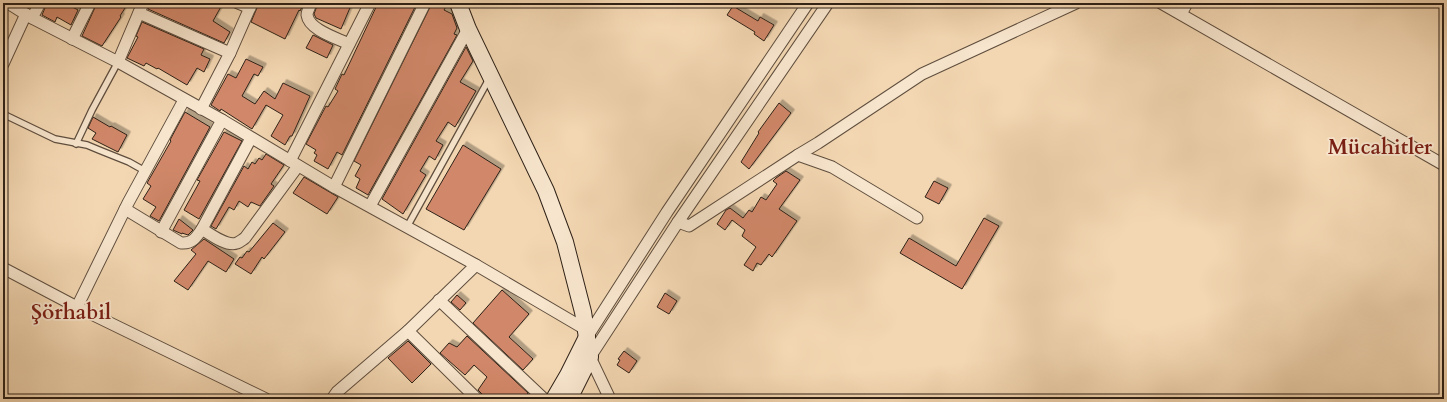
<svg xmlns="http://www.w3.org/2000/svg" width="1447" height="402" font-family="Cardo,serif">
  <defs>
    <filter id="shadow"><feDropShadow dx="3.5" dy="-3.5" stdDeviation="0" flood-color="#0004"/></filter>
  </defs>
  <rect width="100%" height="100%" fill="#f3d7b2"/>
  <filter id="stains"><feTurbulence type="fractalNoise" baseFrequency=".005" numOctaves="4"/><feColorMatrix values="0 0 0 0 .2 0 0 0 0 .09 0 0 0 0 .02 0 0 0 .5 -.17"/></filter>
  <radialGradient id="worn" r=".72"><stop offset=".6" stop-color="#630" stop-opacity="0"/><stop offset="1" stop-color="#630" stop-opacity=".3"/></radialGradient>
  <g fill="#d1886b" stroke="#2e2117" filter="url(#shadow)">
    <polygon points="47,3 65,3 78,10 71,25 57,17 55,22 42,15"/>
    <polygon points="97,3 117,3 125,8 120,16 121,17 102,46 82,36"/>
    <polygon points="150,3 223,3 213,21 230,32 224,43 148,9"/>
    <polygon points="259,3 304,3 300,11 299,10 285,39 251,22"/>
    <polygon points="318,3 352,3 341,29 316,18 314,14"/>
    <polygon points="378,3 417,3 342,155 337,152 328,169 314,161 317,155 314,153 316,150 306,144 326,106 328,107 338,91 335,89 342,74 344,75"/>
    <polygon points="432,3 448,3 444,10 452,14 457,28 454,34 457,35 368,195 356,188 360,179 355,176 361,165 354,161"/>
    <polygon points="733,6 758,21 760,17 774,25 764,41 754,34 755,32 727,15"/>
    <polygon points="142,22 204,49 201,55 210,59 204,72 197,68 187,85 158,68 157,69 146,63 144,66 127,58 138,37 136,36"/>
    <polygon points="313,35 333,45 327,58 306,48"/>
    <polygon points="466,47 473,61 460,82 476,91 455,127 448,122 436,141 443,145 435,160 429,156 420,171 426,175 403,214 382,199"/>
    <polygon points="246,59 263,67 258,76 254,74 242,96 255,104 264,91 275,99 283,83 310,96 292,136 290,136 285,145 271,136 283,115 266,105 252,129 221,109 220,111 211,105 228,74 236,78"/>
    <polygon points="779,103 791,113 749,169 741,162 759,133 758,132"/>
    <polygon points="185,112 210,127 159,221 150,216 156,207 143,199 151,186 147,183 171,141 170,140"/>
    <polygon points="93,117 110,127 111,126 127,135 118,152 92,139 96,133 88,128"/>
    <polygon points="224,132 242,141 199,219 184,210 200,181 197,180"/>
    <polygon points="463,145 501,169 464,230 426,209"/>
    <polygon points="266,154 284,165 271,184 274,186 260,206 251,202 248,207 239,201 234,210 229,207 216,229 211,226 244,166 248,169 252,162 255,164 259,158 262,160"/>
    <polygon points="786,171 800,180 779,209 797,221 772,257 769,254 761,265 757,263 753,271 744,265 756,247 742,236 745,230 732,220 725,230 717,224 726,210 730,208 743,218 749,210 752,212 761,197 766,200 777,184 773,181 776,178"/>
    <polygon points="304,177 338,197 327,214 293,193"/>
    <polygon points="934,181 948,188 939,204 925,197"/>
    <polygon points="984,218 999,226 962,289 900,253 909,238 956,266"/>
    <polygon points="179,219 193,230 188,235 182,233 182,234 173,230"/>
    <polygon points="273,223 285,232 264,259 262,257 251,274 235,264 240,257 242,258 247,251 249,252"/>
    <polygon points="204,239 234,259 226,272 208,261 188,290 174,281 196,254 191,250"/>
    <polygon points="502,290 529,314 509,337 533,359 523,370 473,323"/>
    <polygon points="665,293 677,301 669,314 657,307"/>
    <polygon points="457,295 466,303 460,310 451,302"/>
    <polygon points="467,336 528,393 524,399 484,399 482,394 478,390 487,377 474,365 465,375 440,353 449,343 457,347"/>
    <polygon points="408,341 431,364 412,383 388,358"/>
    <polygon points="624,351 637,361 629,373 617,365 620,360 618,359"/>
  </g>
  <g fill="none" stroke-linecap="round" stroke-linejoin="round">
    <defs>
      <g id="lane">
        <polyline points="3,114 55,139 87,145 99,150 129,162 145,171"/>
        <polyline points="76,144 92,110 118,62"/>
        <polyline points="407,227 489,79"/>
      </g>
      <g id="street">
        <polyline points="8,3 32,18 118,62 222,120 334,187 476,265 585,329"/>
        <polyline points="238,3 250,8"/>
        <path d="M311,3C310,7 307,11 307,15C309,30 337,38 349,44"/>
        <polyline points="1161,3 1444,165"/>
        <polyline points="139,13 230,53"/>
        <polyline points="1181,14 1187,3"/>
        <polyline points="32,18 40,3"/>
        <polyline points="72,39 90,3"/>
        <polyline points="118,62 143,3"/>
        <polyline points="3,64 26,14"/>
        <polyline points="201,109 230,53 252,3"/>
        <path d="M251,138L202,229C210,234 227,247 237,243C240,242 242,240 245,238L298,166"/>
        <polyline points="798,155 832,167 917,218"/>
        <polyline points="290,161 370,3"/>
        <polyline points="334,187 425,3"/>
        <polyline points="370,206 468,29"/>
        <path d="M125,209L181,243C192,244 196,238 202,229"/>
        <polyline points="678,222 689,226 798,155 818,143 922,74 1076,3"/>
        <polyline points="161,232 222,120"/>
        <polyline points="476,265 408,331 477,399"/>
        <polyline points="3,268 77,307 266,399"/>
        <polyline points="439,300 544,399"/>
        <polyline points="77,307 128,203 184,100"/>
        <polyline points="587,337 667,212 808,3"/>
        <polyline points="332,399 337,392 408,331"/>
        <polyline points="610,399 590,357 678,222 828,3"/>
      </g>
      <g id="secondary">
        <polyline points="458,3 468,29 546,191 565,242 583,312 590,357 569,399"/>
        <polyline points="554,399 568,375 587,337"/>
      </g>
    </defs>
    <use href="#lane" stroke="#5f4e3e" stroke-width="8"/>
    <use href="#street" stroke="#5f4e3e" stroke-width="13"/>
    <use href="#secondary" stroke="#2e2117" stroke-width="18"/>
    <use href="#lane" stroke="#f7e5cd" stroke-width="5.5"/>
    <use href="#street" stroke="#f7e5cd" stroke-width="11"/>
    <use href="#secondary" stroke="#f7e5cd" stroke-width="16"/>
  </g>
  <g text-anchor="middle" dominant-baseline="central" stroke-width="3.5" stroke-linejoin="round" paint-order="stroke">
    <g font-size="21" font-weight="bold" fill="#7a1f14" stroke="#f7e5cd">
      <text x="1380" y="147">Mücahitler</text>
      <text x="71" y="312">Şörhabil</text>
    </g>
  </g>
  <rect width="1447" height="402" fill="none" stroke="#f3d7b2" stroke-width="16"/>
  <rect x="4" y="4" width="1439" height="394" fill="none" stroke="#2e2117" stroke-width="2"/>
  <rect x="8" y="8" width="1431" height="386" fill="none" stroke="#2e2117"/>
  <rect width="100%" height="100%" filter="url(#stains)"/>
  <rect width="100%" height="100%" fill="url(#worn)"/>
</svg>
